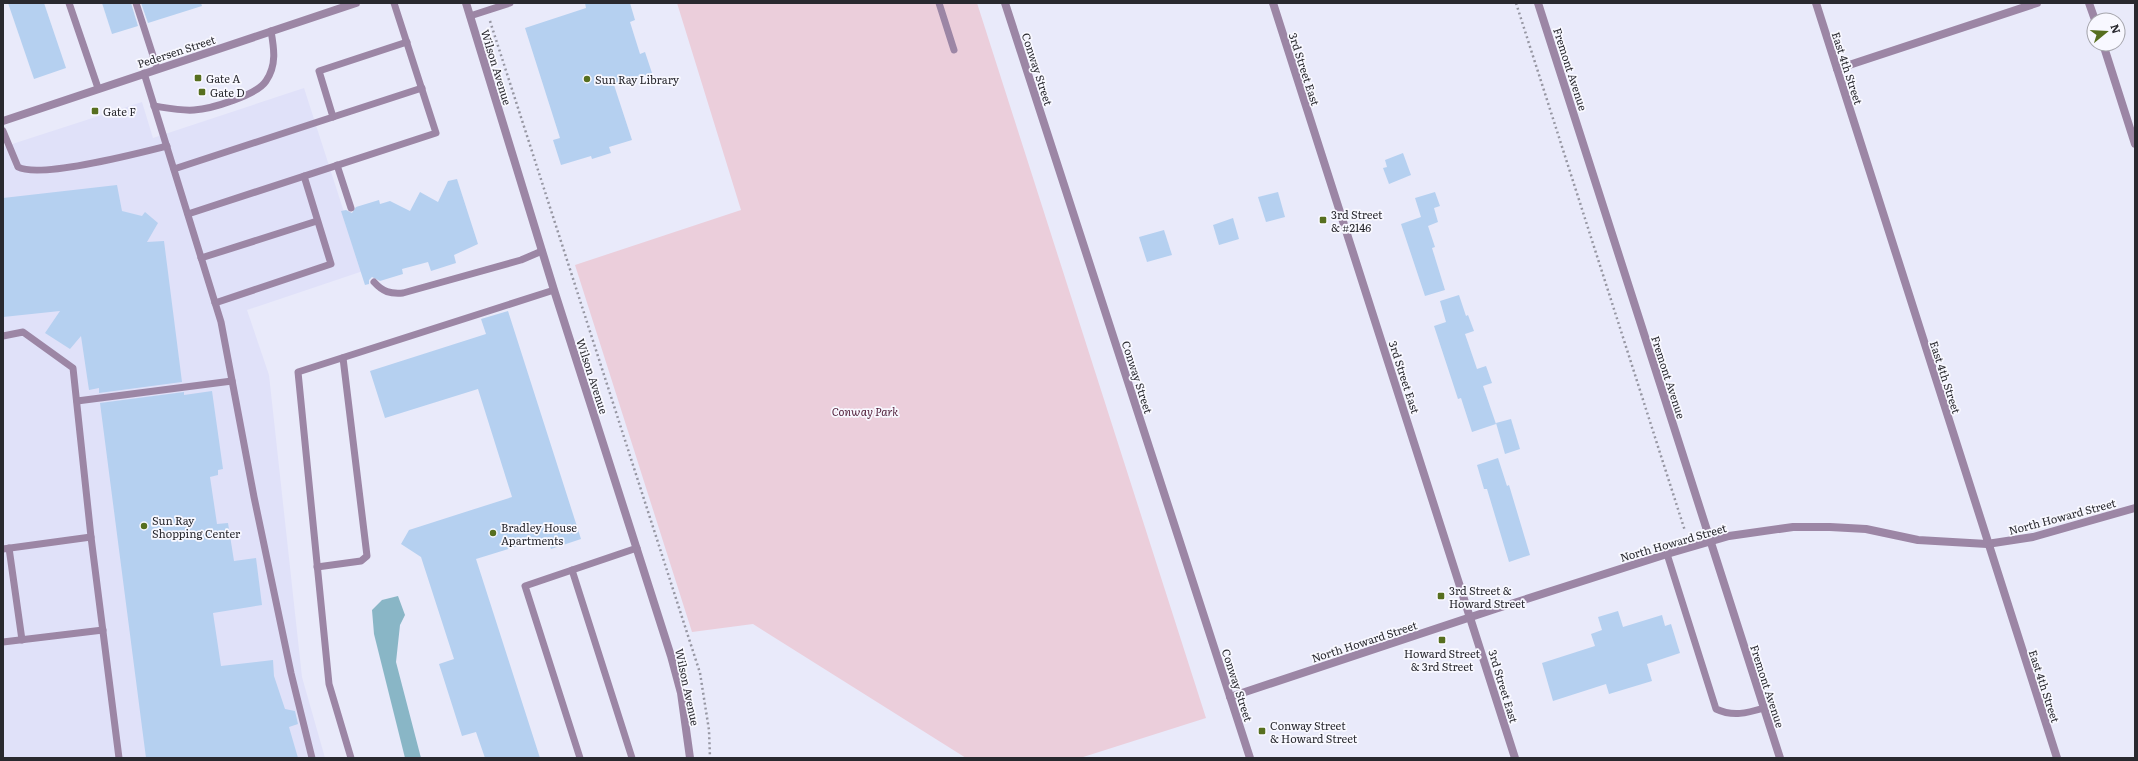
<svg xmlns="http://www.w3.org/2000/svg" width="2138" height="761" font-family="Literata,serif">
  <rect width="100%" height="100%" fill="#e9eafa"/>
  <polygon fill="#e0e1f9" points="304,88 363,271 247,310 269,375 302,677 325,758 3,758 3,147 142,102 153,138"/>
  <polygon fill="#ebcedb" points="677,3 977,3 1206,718 1080,758 966,758 753,624 692,632 575,265 741,210"/>
  <polygon fill="#89b6c6" points="398,596 405,615 400,625 396,662 421,758 405,758 374,634 372,610 382,600"/>
  <g fill="#b5d0f0">
    <polygon points="8,3 44,3 66,68 34,79"/>
    <polygon points="102,3 131,3 138,26 112,34"/>
    <polygon points="141,3 201,3 202,6 148,23"/>
    <polygon points="585,3 630,3 635,20 630,22 640,54 645,52 652,73 614,85 632,140 609,147 611,153 592,159 591,156 561,165 553,140 560,138 525,28 586,8"/>
    <polygon points="1403,153 1411,175 1389,184 1383,168 1387,167 1385,160"/>
    <polygon points="457,179 478,244 454,255 456,263 431,271 428,262 402,269 403,274 380,281 372,277 369,280 369,284 365,285 341,211 346,210 352,213 356,207 379,200 380,204 390,201 410,211 420,192 438,202 448,181"/>
    <polygon points="117,185 122,211 142,216 145,212 158,223 147,242 164,241 182,382 99,393 99,388 89,390 81,336 70,349 45,333 60,311 3,317 3,198"/>
    <polygon points="1278,192 1285,217 1266,222 1258,197"/>
    <polygon points="1435,192 1440,206 1434,208 1438,222 1428,226 1435,247 1432,248 1445,290 1425,296 1401,224 1421,217 1415,198"/>
    <polygon points="1233,218 1239,239 1219,245 1213,225"/>
    <polygon points="1164,230 1172,255 1147,262 1139,237"/>
    <polygon points="1459,295 1466,316 1468,315 1474,331 1465,334 1477,369 1486,366 1492,383 1483,386 1496,424 1472,432 1461,398 1458,399 1434,326 1446,322 1440,301"/>
    <polygon points="508,311 581,539 551,549 547,537 476,559 540,758 485,758 476,732 462,736 439,664 454,659 421,557 401,544 409,530 512,497 478,389 385,418 370,371 486,334 481,319"/>
    <polygon points="212,391 223,469 218,470 218,475 210,477 217,524 228,523 234,561 256,558 262,605 213,613 221,666 273,660 274,676 285,709 295,711 298,724 289,727 298,758 146,758 100,403 184,392 184,395"/>
    <polygon points="1511,419 1520,449 1505,454 1496,423"/>
    <polygon points="1498,458 1507,486 1509,485 1530,555 1509,562 1487,489 1484,489 1477,465"/>
    <polygon points="1618,611 1623,627 1662,615 1665,626 1671,624 1680,653 1647,664 1652,681 1609,694 1606,684 1553,701 1542,663 1595,646 1591,634 1602,630 1598,617"/>
  </g>
  <g fill="none" stroke-linecap="round" stroke-linejoin="round">
    <g stroke="#9696a2" stroke-width="2.5" stroke-dasharray="2 3" stroke-linecap="butt">
      <polyline points="1516,3 1685,531"/>
      <polyline points="490,21 700,673 709,730 710,758"/>
    </g>
    <g stroke="#9c86a5" stroke-width="7">
      <polyline points="69,3 98,88"/>
      <polyline points="136,3 157,68"/>
      <polyline points="939,3 954,50"/>
      <polyline points="470,16 510,3"/>
      <polyline points="144,73 221,322 254,497 291,673 312,758"/>
      <path d="M154,106C167,108 181,111 194,110C211,109 257,95 266,81C277,65 274,48 271,31"/>
      <polyline points="333,117 422,88"/>
      <path d="M3,131L18,167C40,179 139,153 167,146"/>
      <polyline points="337,165 351,208"/>
      <polyline points="174,169 333,117 319,71 407,42"/>
      <polyline points="188,214 436,133 394,3"/>
      <polyline points="201,258 317,221"/>
      <path d="M374,282C383,292 390,294 403,293L521,260L542,251"/>
      <polyline points="215,303 331,264 304,176"/>
      <polyline points="3,336 23,332 73,368 91,537 119,758"/>
      <polyline points="77,401 232,381"/>
      <polyline points="9,548 22,640"/>
      <polyline points="3,549 91,537"/>
      <path d="M1667,554L1716,709C1733,717 1747,713 1764,708"/>
      <polyline points="317,567 361,561 367,556 343,358"/>
      <polyline points="572,570 632,758"/>
      <polyline points="3,642 103,630"/>
      <polyline points="351,758 329,684 298,372 554,290"/>
      <polyline points="580,758 525,586 637,548"/>
    </g>
    <g stroke="#9c86a5" stroke-width="8">
      <polyline points="1005,3 1250,758"/>
      <polyline points="1538,3 1780,758"/>
      <polyline points="1816,3 2057,758"/>
      <polyline points="2089,3 2095,20"/>
      <polyline points="2103,44 2135,144"/>
      <polyline points="1837,69 2037,3"/>
      <polyline points="3,121 356,3"/>
      <polyline points="1230,697 1495,609 1667,554 1729,536 1793,527 1830,527 1866,529 1918,540 1987,544 2033,537 2135,508"/>
    </g>
    <g stroke="#9c86a5" stroke-width="8">
      <polyline points="466,3 554,290 671,656 681,693 690,758"/>
      <polyline points="1273,3 1515,758"/>
    </g>
  </g>
  <g fill="#576f1f" stroke="#f8f8ff" stroke-width="1.5">
    <rect x="194" y="74" width="8" height="8" rx="2"/>
    <circle cx="587" cy="79" r="4"/>
    <rect x="198" y="88" width="8" height="8" rx="2"/>
    <rect x="91" y="107" width="8" height="8" rx="2"/>
    <rect x="1319" y="216" width="8" height="8" rx="2"/>
    <circle cx="144" cy="526" r="4"/>
    <circle cx="493" cy="533" r="4"/>
    <rect x="1437" y="592" width="8" height="8" rx="2"/>
    <rect x="1438" y="636" width="8" height="8" rx="2"/>
    <rect x="1258" y="727" width="8" height="8" rx="2"/>
  </g>
  <g text-anchor="middle" dominant-baseline="central" stroke-width="3.5" stroke-linejoin="round" paint-order="stroke">
    <g font-size="11" fill="#29292f" stroke="#f8f8ff">
      <text transform="translate(176 51) rotate(-18)">Pedersen Street</text>
      <text transform="translate(497 67) rotate(73)">Wilson Avenue</text>
      <text transform="translate(1848 68) rotate(72)">East 4th Street</text>
      <text transform="translate(1038 69) rotate(72)">Conway Street</text>
      <text transform="translate(1305 69) rotate(72)">3rd Street East</text>
      <text transform="translate(1571 69) rotate(72)">Fremont Avenue</text>
      <text transform="translate(593 376) rotate(72)">Wilson Avenue</text>
      <text transform="translate(1138 377) rotate(72)">Conway Street</text>
      <text transform="translate(1405 377) rotate(72)">3rd Street East</text>
      <text transform="translate(1669 377) rotate(72)">Fremont Avenue</text>
      <text transform="translate(1946 377) rotate(72)">East 4th Street</text>
      <text transform="translate(2062 516) rotate(-15)">North Howard Street</text>
      <text transform="translate(1673 542) rotate(-16)">North Howard Street</text>
      <text transform="translate(1364 641) rotate(-18)">North Howard Street</text>
      <text transform="translate(1238 685) rotate(72)">Conway Street</text>
      <text transform="translate(1504 686) rotate(73)">3rd Street East</text>
      <text transform="translate(1768 686) rotate(72)">Fremont Avenue</text>
      <text transform="translate(2045 686) rotate(72)">East 4th Street</text>
      <text transform="translate(688 687) rotate(78)">Wilson Avenue</text>
    </g>
    <g font-size="11" fill="#29292f" stroke="#f8f8ff" text-anchor="start">
      <text x="206" y="78">Gate A</text>
      <text x="595" y="79">Sun Ray Library</text>
      <text x="210" y="92">Gate D</text>
      <text x="103" y="111">Gate F</text>
      <text x="1331" y="214">3rd Street<tspan x="1331" dy="13">&amp; #2146</tspan></text>
      <text x="152" y="520">Sun Ray<tspan x="152" dy="13">Shopping Center</tspan></text>
      <text x="501" y="527">Bradley House<tspan x="501" dy="13">Apartments</tspan></text>
      <text x="1449" y="590">3rd Street &amp;<tspan x="1449" dy="13">Howard Street</tspan></text>
      <text x="1442" y="653" text-anchor="middle">Howard Street<tspan x="1442" dy="13">&amp; 3rd Street</tspan></text>
      <text x="1270" y="725">Conway Street<tspan x="1270" dy="13">&amp; Howard Street</tspan></text>
    </g>
    <g font-size="11" font-style="italic" fill="#53213c" stroke="#f8f8ff">
      <text x="865" y="411">Conway Park</text>
    </g>
  </g>
  <rect width="2138" height="761" fill="none" stroke="#29292f" stroke-width="8"/>
  <g transform="translate(2106 32) rotate(72)"><circle r="19" fill="#f8f8ff" stroke="#a5a5ac"/>
  <path d="M0-3L7 15L0 10L-7 15Z" fill="#576f1f"/>
  <text y="-6" font-size="11" font-weight="bold" text-anchor="middle" fill="#29292f">N</text>
  </g>
</svg>
